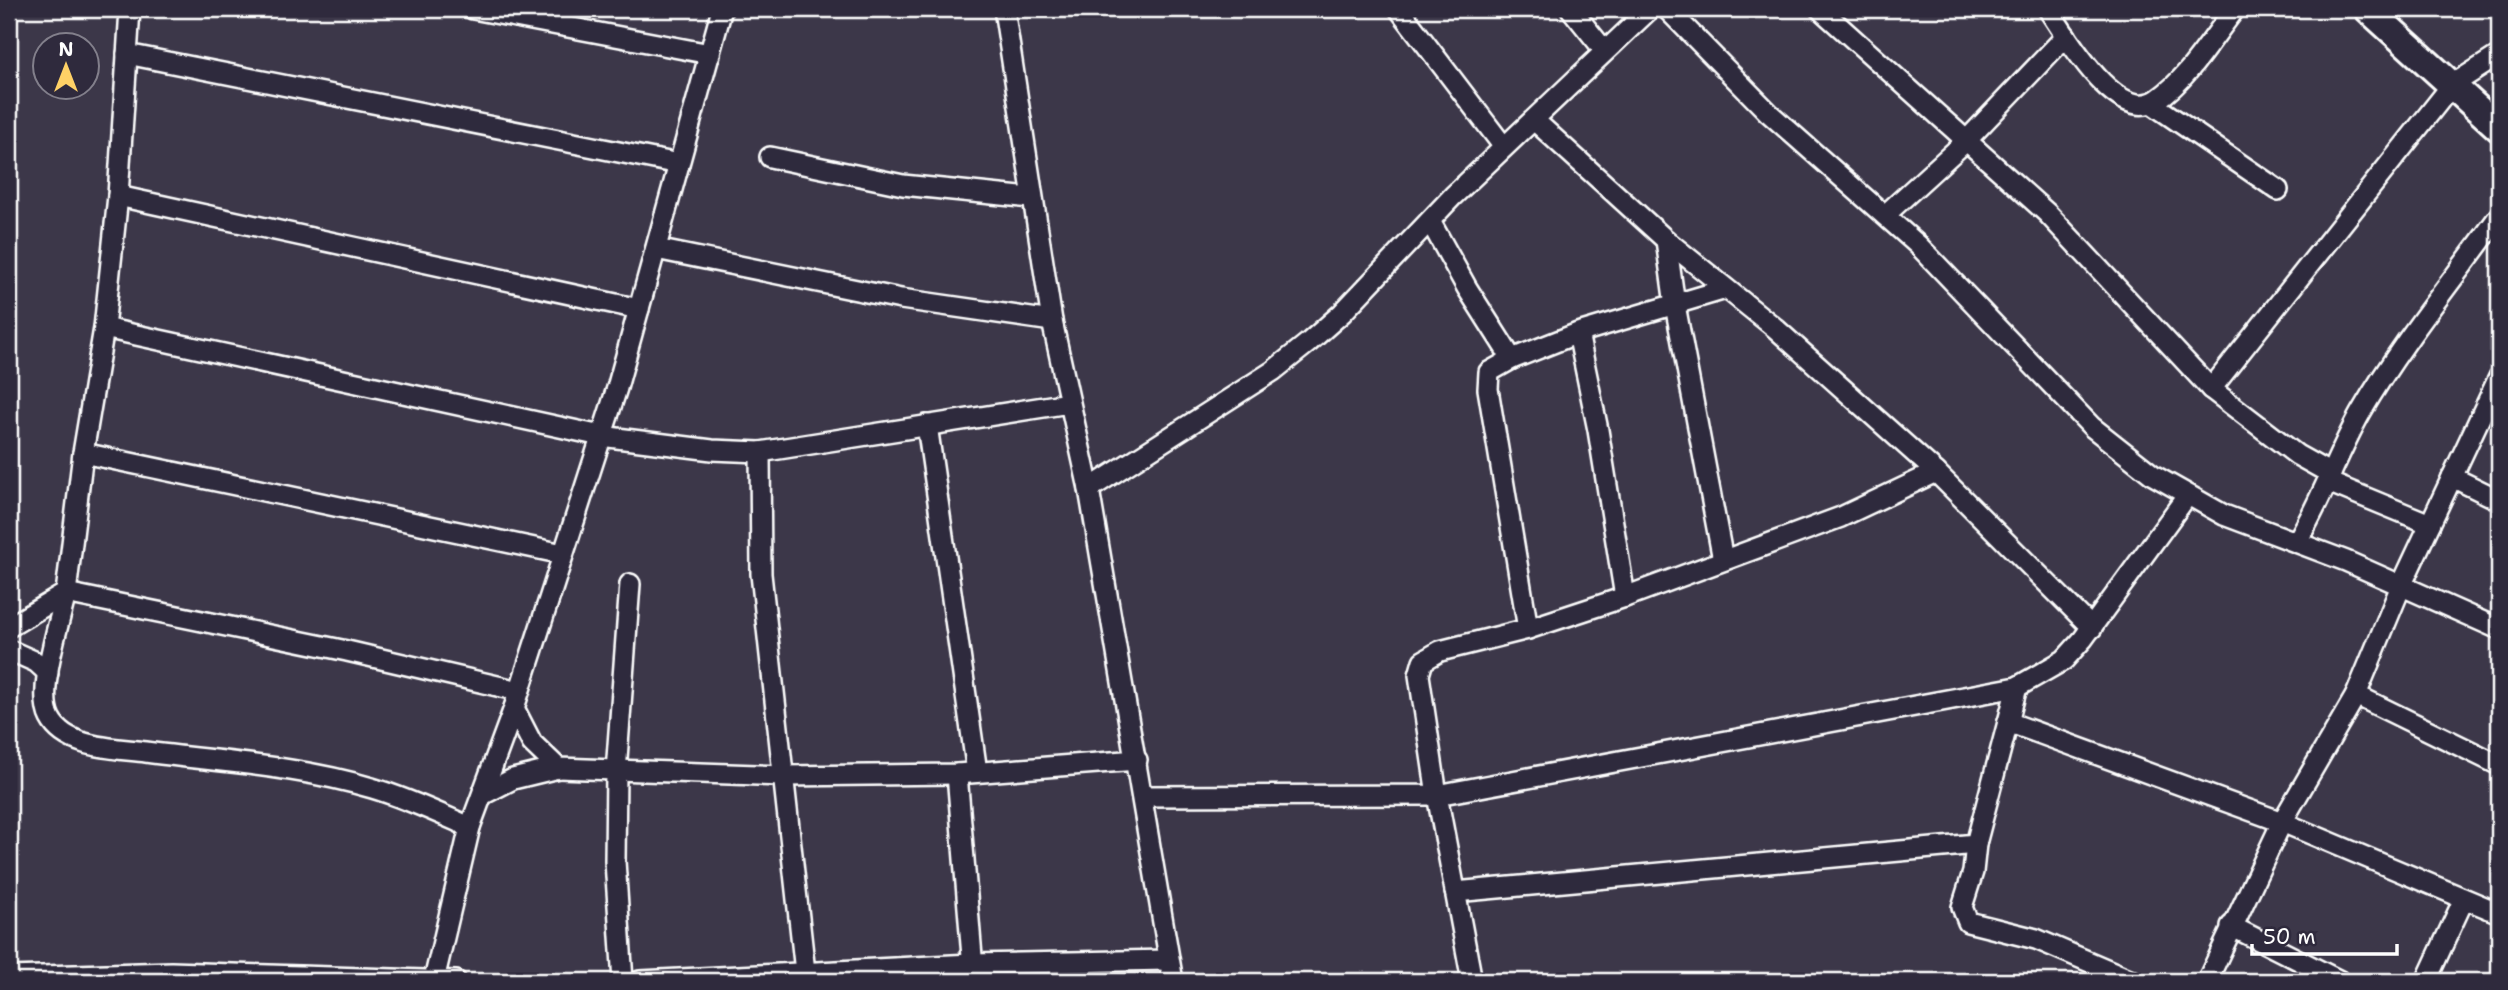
<svg xmlns="http://www.w3.org/2000/svg" width="2508" height="990" font-family="'Shantell Sans',sans-serif">
  <rect width="100%" height="100%" fill="#3c3749"/>
  <filter id="ink" filterUnits="userSpaceOnUse"><feTurbulence type="fractalNoise" baseFrequency=".0143" numOctaves="2"/><feDisplacementMap in="SourceGraphic" scale="14" xChannelSelector="R" yChannelSelector="G"/><feConvolveMatrix kernelMatrix="1 2 1 2 8 2 1 2 1" color-interpolation-filters="sRGB"/></filter>
  <g filter="url(#ink)">
    <g fill="none" stroke-linecap="round" stroke-linejoin="round">
      <defs>
        <g id="street">
          <polyline points="473,9 710,54"/>
          <polyline points="1004,9 1052,321 1089,489 1173,981"/>
          <polyline points="1399,9 1504,147"/>
          <polyline points="1571,9 1604,50"/>
          <polyline points="1667,9 1769,113 1918,245 2092,427 2153,475 2224,515 2346,561 2499,629"/>
          <polyline points="1820,9 2047,213 2211,389 2297,455 2331,474"/>
          <path d="M2048,9C2067,37 2118,127 2158,99C2189,78 2212,38 2235,9"/>
          <polyline points="127,54 679,164"/>
          <polyline points="2151,103 2278,190"/>
          <polyline points="1534,120 1666,240 1774,327 1936,472 2092,628"/>
          <polyline points="770,157 903,185 1031,198"/>
          <polyline points="118,196 639,309"/>
          <polyline points="1885,215 1966,141 2066,36"/>
          <polyline points="1430,221 1467,288 1512,359"/>
          <polyline points="1666,240 1675,305 1723,560"/>
          <polyline points="656,249 901,299 1052,321"/>
          <polyline points="104,328 601,436 712,450 760,452 1069,403"/>
          <polyline points="1578,333 1598,430 1625,597"/>
          <polyline points="2211,389 2452,85 2499,55"/>
          <polyline points="927,425 977,772"/>
          <polyline points="760,452 761,574 806,981"/>
          <polyline points="83,453 563,554"/>
          <polyline points="2452,477 2499,500"/>
          <polyline points="2328,482 2430,524"/>
          <polyline points="1089,489 1273,371 1308,343 1342,313 1453,196 1650,9"/>
          <path d="M2297,541C2322,500 2337,454 2361,412C2401,343 2453,280 2499,216"/>
          <polyline points="9,627 66,593 83,453 104,328 118,196 130,9"/>
          <polyline points="1528,629 1488,389 1489,372 1512,359 1578,333 1726,289"/>
          <polyline points="9,650 36,662 48,673"/>
          <polyline points="2017,687 2008,722 2282,822 2499,913"/>
          <polyline points="2356,695 2499,765"/>
          <polyline points="514,708 532,743 558,768 783,776 957,774 1137,760"/>
          <polyline points="957,774 974,981"/>
          <polyline points="484,794 513,779 558,768"/>
          <polyline points="1143,796 1437,795 2017,687 2064,660 2083,639 2187,496"/>
          <path d="M470,827C438,813 406,798 372,788C300,766 220,762 146,752C116,748 66,749 50,718C36,691 60,622 66,593L347,651L519,691"/>
          <polyline points="1976,844 1973,872 1962,907 1968,922 2036,939 2134,981"/>
          <polyline points="1455,892 1976,844 2008,722"/>
          <polyline points="2231,926 2340,981"/>
          <polyline points="9,977 171,972 456,981"/>
          <polyline points="434,980 470,827 514,708 617,388 722,9"/>
          <polyline points="623,981 615,861 616,772 630,584"/>
          <polyline points="640,981 971,964 1168,960"/>
          <polyline points="1472,981 1437,795 1419,675 1423,661 1440,651 1528,629 1625,597 1841,517 1936,472"/>
          <polyline points="2207,981 2282,822 2356,695 2401,586 2499,377"/>
          <polyline points="2426,981 2464,899"/>
        </g>
        <polyline id="secondary" points="2368,9 2499,128"/>
      </defs>
      <use href="#street" stroke="#fff" stroke-width="24"/>
      <use href="#secondary" stroke="#fff" stroke-width="32"/>
      <use href="#street" stroke="#2f2a3d" stroke-width="19"/>
      <use href="#secondary" stroke="#2f2a3d" stroke-width="26"/>
    </g>
  </g>
  <rect width="2508" height="990" fill="none" stroke="#2f2a3d" stroke-width="35"/>
  <rect x="18" y="18" width="2473" height="955" fill="none" stroke="#fff" stroke-width="2.5" filter="url(#ink)"/>
  <g transform="translate(66 66)"><circle r="33" fill="#2f2a3d" stroke="#827f8b" stroke-width="2"/>
  <path d="M0-5L12 26L0 18L-12 26Z" fill="#ffd166"/>
  <text y="-10" font-size="19" font-weight="bold" text-anchor="middle" fill="#ffffff">N</text>
  </g>
  <path d="M2252 944v10h145v-10" fill="none" stroke="#ffffff" stroke-width="3.5"/>
  <text x="2263" y="944" font-size="21" fill="#ffffff" stroke="#2f2a3d" stroke-width="5" paint-order="stroke">50 m</text>
</svg>
